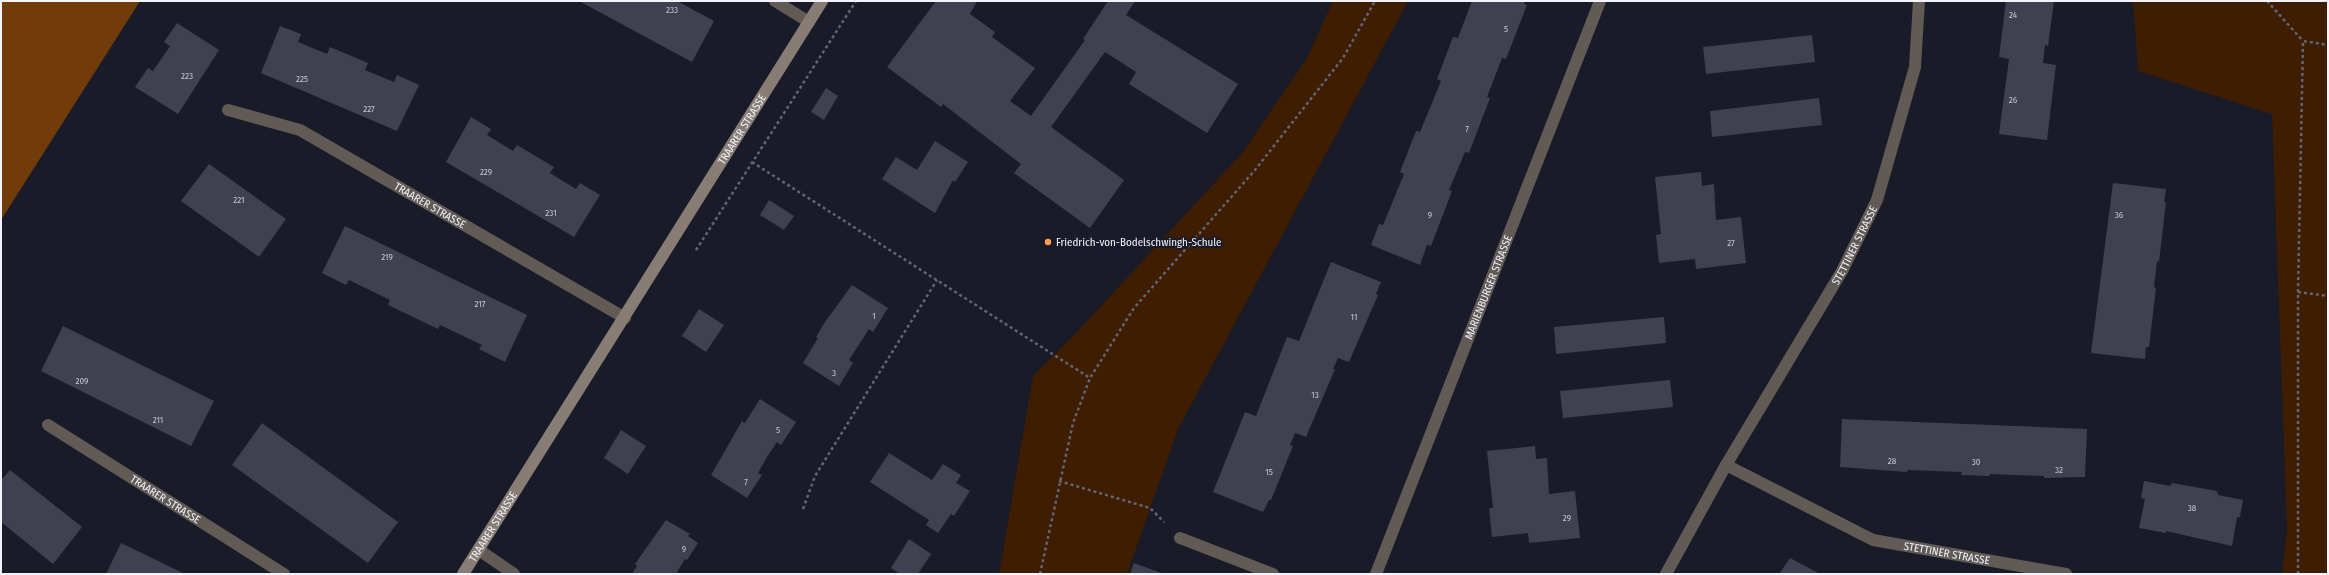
<svg xmlns="http://www.w3.org/2000/svg" width="2329" height="575" font-family="'Fira Sans Condensed',sans-serif">
  <rect width="100%" height="100%" fill="#1a1b29"/>
  <g fill="#3e1d01">
    <polygon points="1333,1 1408,1 1178,429 1127,574 999,574 1033,376 1077,332 1243,152 1307,58"/>
    <polygon points="2133,1 2328,1 2328,574 2282,574 2287,530 2272,114 2138,71"/>
  </g>
  <polygon fill="#723c0a" points="1,1 140,1 1,220"/>
  <g fill="#3f4151">
    <polygon points="579,1 677,1 714,21 692,62"/>
    <polygon points="936,1 977,1 970,14 995,32 992,37 1035,68 1010,101 1031,116 1085,40 1083,39 1108,1 1135,1 1126,15 1238,84 1207,133 1129,84 1136,72 1105,52 1051,127 1124,180 1090,228 1014,173 1021,164 943,104 941,107 887,67"/>
    <polygon points="1472,1 1525,1 1524,4 1527,5 1506,59 1502,58 1487,97 1490,98 1469,153 1465,152 1449,190 1452,191 1431,246 1427,245 1420,265 1371,245 1379,224 1383,225 1404,174 1400,172 1416,131 1420,132 1441,81 1437,79 1453,37 1458,38"/>
    <polygon points="2006,1 2054,1 2048,46 2045,45 2043,63 2056,65 2047,140 1999,134 2009,59 1999,57"/>
    <polygon points="177,23 219,50 178,114 135,87 148,68 153,71 170,46 164,42"/>
    <polygon points="280,26 301,34 298,42 327,54 330,47 368,63 365,70 394,82 397,75 419,85 397,131 261,73"/>
    <polygon points="1812,35 1815,62 1706,74 1703,47"/>
    <polygon points="826,88 838,96 824,120 811,112"/>
    <polygon points="1819,98 1822,125 1712,137 1710,111"/>
    <polygon points="471,117 491,129 487,135 513,151 517,145 554,167 550,173 576,189 580,183 600,195 574,237 446,162"/>
    <polygon points="935,141 968,162 955,182 953,180 935,213 882,179 896,157 917,170"/>
    <polygon points="209,164 286,219 259,257 181,201"/>
    <polygon points="1701,172 1702,186 1714,184 1716,220 1741,217 1746,263 1696,269 1695,259 1659,263 1656,235 1661,234 1655,177"/>
    <polygon points="2113,183 2166,189 2164,202 2166,202 2159,262 2157,261 2154,287 2156,288 2149,347 2146,347 2145,359 2091,353"/>
    <polygon points="769,200 794,216 784,230 760,215"/>
    <polygon points="345,226 527,315 505,362 479,349 482,345 440,325 438,329 388,305 390,300 349,280 346,285 322,273"/>
    <polygon points="1331,262 1381,282 1376,294 1378,295 1349,362 1338,358 1333,369 1335,369 1306,437 1295,433 1290,445 1293,446 1271,500 1269,500 1263,512 1213,492 1245,412 1256,416 1287,337 1299,341"/>
    <polygon points="852,285 888,308 873,332 869,329 849,360 853,363 839,386 803,363 818,338 816,337 825,322"/>
    <polygon points="699,309 724,325 706,352 682,336"/>
    <polygon points="1664,317 1666,343 1556,354 1554,327"/>
    <polygon points="63,326 214,401 191,446 41,371"/>
    <polygon points="1670,380 1673,407 1563,418 1560,391"/>
    <polygon points="760,399 796,422 781,445 777,442 767,457 758,473 762,475 747,498 711,475 742,421 745,423"/>
    <polygon points="1842,419 2087,429 2085,477 2044,478 2044,476 1990,474 1989,476 1961,475 1962,472 1908,470 1907,472 1840,467"/>
    <polygon points="262,423 398,522 368,563 232,465"/>
    <polygon points="621,430 646,446 628,474 604,458"/>
    <polygon points="1535,446 1536,459 1547,458 1549,494 1575,491 1580,538 1529,543 1528,533 1492,537 1489,508 1493,508 1487,451"/>
    <polygon points="889,453 932,480 943,464 961,475 956,483 970,491 954,516 951,514 938,533 926,525 929,520 870,482"/>
    <polygon points="10,470 82,527 53,564 1,522 1,480"/>
    <polygon points="2144,481 2170,486 2172,483 2217,491 2218,495 2243,500 2240,517 2237,517 2232,546 2166,531 2166,533 2139,528 2145,499 2141,498"/>
    <polygon points="666,520 690,534 688,536 698,543 687,560 685,559 676,574 632,574 637,566 635,564"/>
    <polygon points="909,539 931,554 918,574 900,574 891,568"/>
    <polygon points="121,543 185,574 106,574"/>
    <polygon points="1790,558 1820,574 1779,574"/>
    <polygon points="1134,563 1164,574 1130,574"/>
  </g>
  <g fill="none" stroke-linecap="round" stroke-linejoin="round">
    <g stroke="#646572" stroke-width="2.5" stroke-dasharray="3 3" stroke-linecap="butt">
      <polyline points="2267,1 2303,41"/>
      <polyline points="752,162 1090,378"/>
      <polyline points="696,250 856,1"/>
      <polyline points="2298,292 2303,41 2328,45"/>
      <polyline points="1059,481 1150,508 1164,522"/>
      <polyline points="803,509 815,476 937,280"/>
      <polyline points="1040,574 1073,423 1090,378 1134,308 1255,170 1343,58 1375,1"/>
      <polyline points="2298,574 2298,292 2328,296"/>
    </g>
    <g stroke="#615a55" stroke-width="12">
      <polyline points="775,1 809,22"/>
      <path id="s1" d="M228,110L300,130L625,318"/>
      <path id="s2" d="M48,425L284,574"/>
      <path id="s3" d="M1726,465L1873,540L2066,574"/>
      <polyline points="1180,538 1273,574"/>
      <polyline points="479,550 514,574"/>
      <path id="s4" d="M1376,574L1600,1"/>
      <path id="s5" d="M1666,574L1726,465L1842,271L1877,200L1915,67L1919,1"/>
    </g>
    <path stroke="#887d75" stroke-width="12" id="s6" d="M463,574L822,1"/>
  </g>
  <circle fill="#fc9d53" stroke="#1a1b29" stroke-width="1.5" cx="1048" cy="242" r="4"/>
  <g text-anchor="middle" dominant-baseline="central" stroke-width="4" stroke-linejoin="round" paint-order="stroke">
    <g font-size="9" fill="#c5c6d2">
      <text x="672" y="10">233</text>
      <text x="2013" y="15">24</text>
      <text x="1506" y="29">5</text>
      <text x="187" y="76">223</text>
      <text x="302" y="79">225</text>
      <text x="2013" y="100">26</text>
      <text x="369" y="109">227</text>
      <text x="1467" y="129">7</text>
      <text x="486" y="172">229</text>
      <text x="239" y="200">221</text>
      <text x="551" y="213">231</text>
      <text x="1430" y="215">9</text>
      <text x="2119" y="215">36</text>
      <text x="1731" y="243">27</text>
      <text x="387" y="257">219</text>
      <text x="480" y="304">217</text>
      <text x="874" y="316">1</text>
      <text x="1354" y="317">11</text>
      <text x="834" y="373">3</text>
      <text x="82" y="381">209</text>
      <text x="1315" y="395">13</text>
      <text x="158" y="420">211</text>
      <text x="778" y="430">5</text>
      <text x="1892" y="461">28</text>
      <text x="1976" y="462">30</text>
      <text x="2059" y="470">32</text>
      <text x="1269" y="472">15</text>
      <text x="746" y="482">7</text>
      <text x="2192" y="508">38</text>
      <text x="1567" y="518">29</text>
      <text x="684" y="549">9</text>
    </g>
    <g font-size="11" fill="#f2f3fd" stroke="#1a1b29">
      <text stroke="none"><textPath href="#s6" startOffset="525">TRAARER STRASSE</textPath></text>
      <text stroke="none"><textPath href="#s1" startOffset="225">TRAARER STRASSE</textPath></text>
      <text stroke="none"><textPath href="#s5" startOffset="379">STETTINER STRASSE</textPath></text>
      <text stroke="none"><textPath href="#s4" startOffset="308">MARIENBURGER STRASSE</textPath></text>
      <text stroke="none"><textPath href="#s2" startOffset="139">TRAARER STRASSE</textPath></text>
      <text stroke="none"><textPath href="#s6" startOffset="56">TRAARER STRASSE</textPath></text>
      <text stroke="none"><textPath href="#s3" startOffset="240">STETTINER STRASSE</textPath></text>
    </g>
    <g font-size="11" fill="#f2f3fd" stroke="#1a1b29" text-anchor="start">
      <text x="1056" y="242">Friedrich-von-Bodelschwingh-Schule</text>
    </g>
  </g>
  <rect width="2329" height="575" fill="none" stroke="#f2f3fd" stroke-width="4"/>
</svg>
